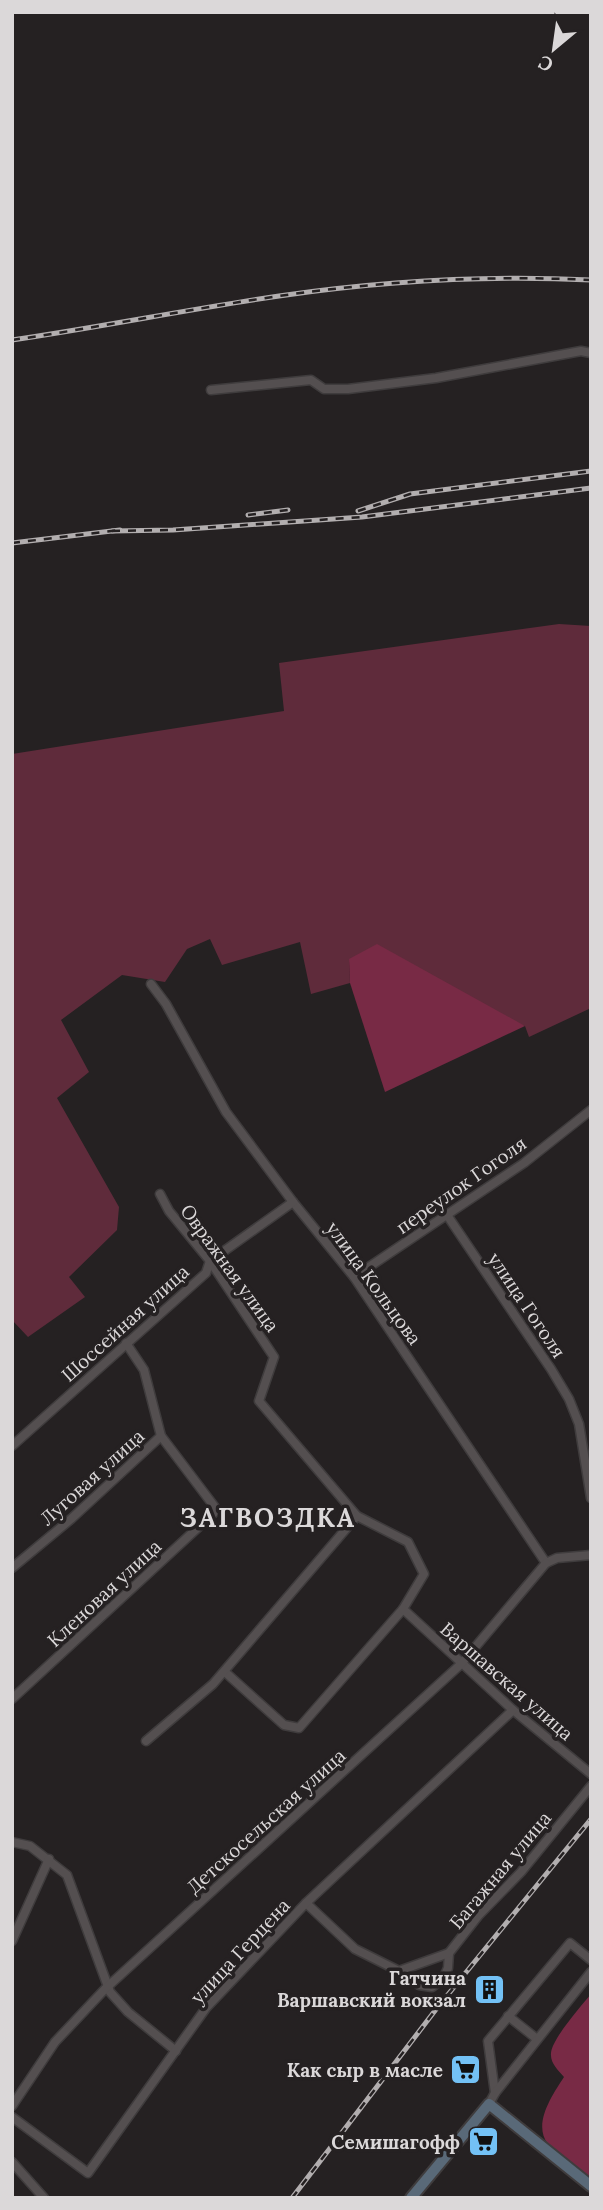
<svg xmlns="http://www.w3.org/2000/svg" width="603" height="2210" font-family="Lora,serif">
  <rect width="100%" height="100%" fill="#252122"/>
  <polygon fill="#5f2b3b" points="559,624 591,626 591,1008 529,1037 525,1026 349,959 350,983 311,994 300,942 222,965 210,939 187,949 165,982 122,975 61,1020 89,1072 57,1098 119,1207 117,1230 69,1277 85,1297 28,1337 12,1320 12,754 284,711 279,663"/>
  <g fill="#782a45">
    <polygon points="377,944 525,1026 385,1092 350,983 349,959"/>
    <path d="M591,1994V2180C577,2169 558,2158 548,2144C532,2124 553,2094 564,2077C558,2070 550,2063 551,2053C552,2039 581,2006 591,1994Z"/>
  </g>
  <g fill="none" stroke-linecap="round" stroke-linejoin="round">
    <defs>
      <g id="street">
        <polyline points="211,390 311,380 324,389 348,389 436,378 581,351 591,353"/>
        <polyline points="151,984 166,1004 226,1112 293,1202 354,1277 546,1563 557,1558 591,1555"/>
        <polyline points="160,1194 169,1211 210,1261 274,1357 259,1401 357,1516 408,1542 424,1574 403,1609 299,1728 284,1725 225,1672"/>
        <polyline points="447,1215 551,1369 569,1399 579,1424 591,1498"/>
        <polyline points="354,1277 524,1163 591,1110"/>
        <polyline points="12,1446 206,1273 210,1261 293,1202"/>
        <polyline points="12,1568 71,1519 161,1436"/>
        <polyline points="403,1609 513,1710 591,1774"/>
        <polyline points="12,1699 217,1510 161,1436 144,1370 126,1343"/>
        <polyline points="146,1741 213,1684 357,1516"/>
        <polyline points="12,1842 30,1846 67,1875 110,1992 128,2012 176,2051"/>
        <polyline points="306,1903 355,1949 399,1971 419,1985 432,1987 443,1979 448,1968 449,1953 478,1916 521,1872 591,1786"/>
        <polyline points="12,1941 49,1859"/>
        <polyline points="399,1971 449,1953"/>
        <polyline points="508,2016 537,2039"/>
        <polyline points="495,2093 488,2041 570,1943 591,1960"/>
        <polyline points="489,2104 495,2093 591,1972"/>
        <polyline points="12,2106 55,2042 105,1989 461,1664 546,1563"/>
        <polyline points="12,2117 88,2173 206,2008 306,1903 513,1710"/>
        <polyline points="12,2162 44,2198"/>
      </g>
      <polyline id="secondary" points="411,2198 489,2104 591,2186"/>
    </defs>
    <use href="#street" stroke="#3f3c3d" stroke-width="11"/>
    <use href="#secondary" stroke="#3f3c3d" stroke-width="14"/>
    <use href="#street" stroke="#544f50" stroke-width="8"/>
    <use href="#secondary" stroke="#596978" stroke-width="10"/>
    <defs>
      <g id="rail">
        <path d="M12,340C101,327 190,309 279,296C382,281 487,275 591,280"/>
        <polyline points="358,511 410,494 591,471"/>
        <polyline points="248,515 288,510"/>
        <polyline points="112,531 173,530 362,517 591,488"/>
        <polyline points="12,543 120,530"/>
        <polyline points="292,2198 437,2008 591,1819"/>
      </g>
    </defs>
    <use href="#rail" stroke="#b2aeaf" stroke-width="5"/>
    <use href="#rail" stroke="#252122" stroke-width="2.5" stroke-dasharray="8" stroke-linecap="butt"/>
  </g>
  <defs>
    <symbol id="building-square" viewBox="-11 -11 22 22"><rect x="-9" y="-9" width="18" height="18" rx="4" fill="#73c1f5" stroke="#252122"/><path d="M-4-6H4V6H1V3H-1V6H-4ZM-2.5-4.3h1.7v1.8h-1.7ZM.8-4.3h1.7v1.8H.8ZM-2.5-1h1.7V.8h-1.7ZM.8-1h1.7V.8H.8Z" fill="#111"/></symbol>
    <symbol id="supermarket-square" viewBox="-11 -11 22 22"><rect x="-9" y="-9" width="18" height="18" rx="4" fill="#73c1f5" stroke="#252122"/><path d="M-6-5.5h2.5l.6 2H6L4.5 2H-2.5L-4.4-4H-6ZM-1.5 3.2a1.3 1.3 0 1 0 .1 0ZM3 3.2a1.3 1.3 0 1 0 .1 0Z" fill="#111"/></symbol>
  </defs>
  <g fill-rule="evenodd">
    <use href="#building-square" x="472" y="1972" width="35" height="35"/>
    <use href="#supermarket-square" x="448" y="2052" width="35" height="35"/>
    <use href="#supermarket-square" x="466" y="2124" width="35" height="35"/>
  </g>
  <g text-anchor="middle" dominant-baseline="central" stroke-width="7" stroke-linejoin="round" paint-order="stroke">
    <g font-size="19" fill="#dbd8d9" stroke="#252122">
      <text transform="translate(461 1185) rotate(-35)">переулок Гоголя</text>
      <text transform="translate(230 1268) rotate(54)">Овражная улица</text>
      <text transform="translate(374 1283) rotate(54)">улица Кольцова</text>
      <text transform="translate(527 1305) rotate(56)">улица Гоголя</text>
      <text transform="translate(125 1323) rotate(-42)">Шоссейная улица</text>
      <text transform="translate(92 1477) rotate(-42)">Луговая улица</text>
      <text transform="translate(104 1593) rotate(-43)">Кленовая улица</text>
      <text transform="translate(507 1681) rotate(41)">Варшавская улица</text>
      <text transform="translate(266 1821) rotate(-42)">Детскосельская улица</text>
      <text transform="translate(500 1870) rotate(-50)">Багажная улица</text>
      <text transform="translate(240 1951) rotate(-47)">улица Герцена</text>
    </g>
    <g font-size="19" font-weight="bold" fill="#dbd8d9" stroke="#252122" text-anchor="end">
      <text x="466" y="1978">Гатчина<tspan x="466" dy="22">Варшавский вокзал</tspan></text>
      <text x="443" y="2070">Как сыр в масле</text>
      <text x="460" y="2142">Семишагофф</text>
    </g>
    <g font-size="26" font-weight="bold" letter-spacing="2" fill="#dbd8d9" stroke="#252122">
      <text x="268" y="1517">ЗАГВОЗДКА</text>
    </g>
  </g>
  <rect width="603" height="2210" fill="none" stroke="#dbd8d9" stroke-width="28"/>
  <g transform="translate(554 49) rotate(209)" stroke="#252122" stroke-width="5" paint-order="stroke">
  <path d="M0-5L12 26L0 18L-12 26Z" fill="#dbd8d9"/>
  <text y="-10" font-size="19" font-weight="bold" text-anchor="middle" fill="#dbd8d9">С</text>
  </g>
</svg>
